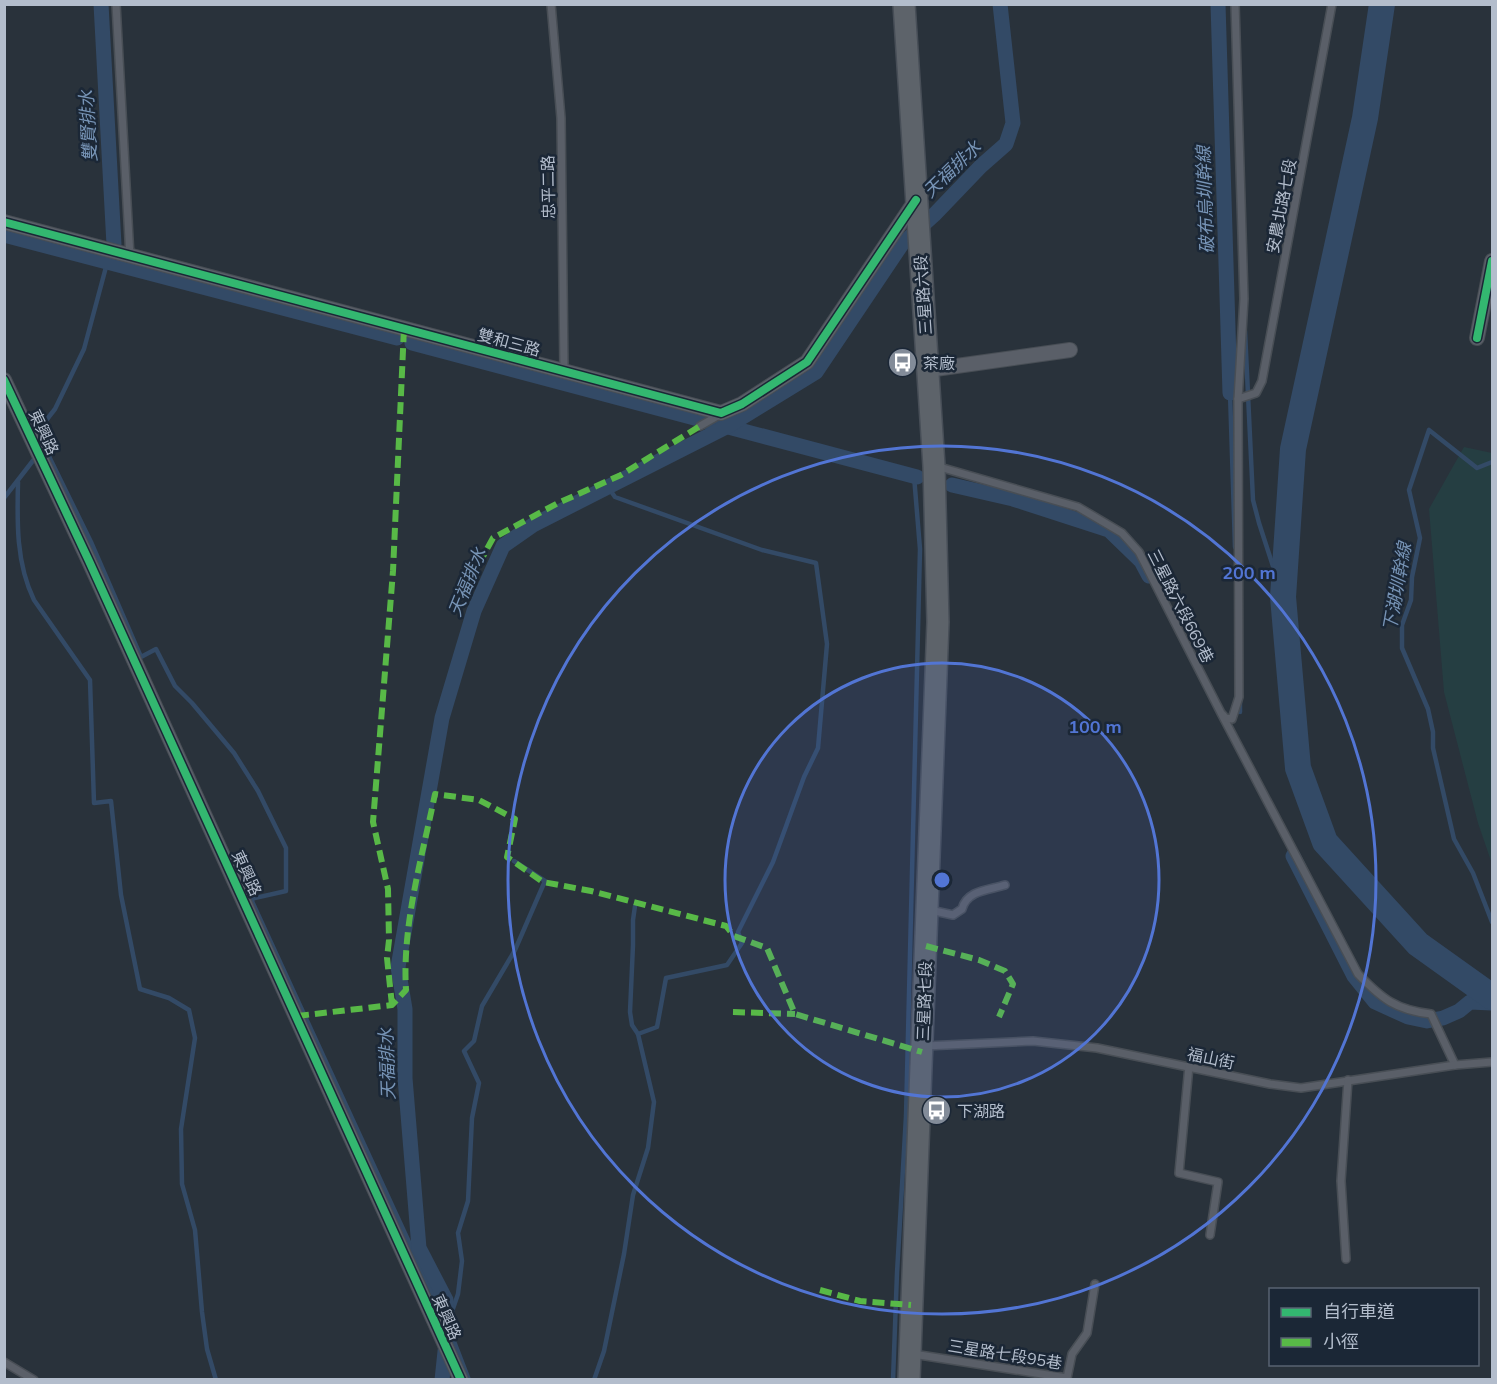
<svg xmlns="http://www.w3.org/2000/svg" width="1497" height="1384" font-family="Mulish,'Noto Sans TC',sans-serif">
  <rect width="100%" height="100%" fill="#29323b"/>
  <polygon fill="#253e42" points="1464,447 1492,453 1492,864 1478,823 1444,692 1429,509"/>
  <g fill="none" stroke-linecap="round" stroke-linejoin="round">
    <g stroke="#334a66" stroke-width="4.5">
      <polyline points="106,267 84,349 55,409 37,432 91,542 141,657 156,649 175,686 192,703 234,753 258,791 286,848 286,891 251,899 450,1331 469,1380"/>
      <polyline points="1245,331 1253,500 1259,523 1283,597"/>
      <polyline points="1230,393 1235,547"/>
      <polyline points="1492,462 1477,468 1429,430 1409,490 1420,538 1412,577 1411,600 1402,625 1402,648 1428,709 1433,732 1433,748 1454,839 1473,873 1492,922"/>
      <path d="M18,482C17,522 16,563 34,600L90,680L94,803L111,801L121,895L140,989L169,998L189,1010L195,1038L181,1129L182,1184L195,1230L202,1312L207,1349L216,1380"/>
      <polyline points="4,498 35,458"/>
      <polyline points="1240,699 1240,712"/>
      <polyline points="635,906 633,920 633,945 630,1012 632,1025 638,1034"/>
      <polyline points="1442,1023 1443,1018"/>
      <polyline points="448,1323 458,1294 462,1261 458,1233 468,1201 472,1118 479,1083 464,1051 474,1041 482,1006 515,950 545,881 514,861"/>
      <polyline points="594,1380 604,1351 624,1254 633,1195 648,1148 654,1102 638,1034 657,1027 666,978 727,965 742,943 738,932 773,862 804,777 818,748 827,644 816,563 762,550 615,497 608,487"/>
      <polyline points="893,1380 897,1273 906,1116 920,549 914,476"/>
    </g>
    <g stroke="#334a66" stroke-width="15">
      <polyline points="101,4 114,245"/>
      <polyline points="1218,4 1230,393"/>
      <polyline points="4,235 397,338"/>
      <polyline points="412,343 917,477"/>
      <polyline points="952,485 1013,499 1109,530 1141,561 1149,576"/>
      <polyline points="1293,856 1354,976 1375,1002 1408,1017 1427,1021 1443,1018 1459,1011 1470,1002 1492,1003"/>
      <polyline points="442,1380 448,1323 446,1300 419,1248 405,1078 405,1009 398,967 442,718 474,611 503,546 533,525 728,426 816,372 902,244 934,215 981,166 1006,144 1013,123 1000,4"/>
    </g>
    <polyline stroke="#334a66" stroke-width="26" points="1382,4 1365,118 1293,449 1283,597 1298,768 1325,842 1418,944 1492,997"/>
    <defs>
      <g id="lane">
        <polyline points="116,4 130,257"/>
        <polyline points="551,4 561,118 564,370"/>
        <polyline points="1238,399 1256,393 1262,381 1332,4"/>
        <polyline points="700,426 721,414"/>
        <path d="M936,466L1078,507L1122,533L1139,552L1221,713L1358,974C1382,999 1396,1010 1431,1014L1455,1065"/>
        <polyline points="1223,715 1225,718 1232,719 1239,697 1238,399 1244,299 1235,4"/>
        <path d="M930,910L953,915L962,909C967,890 989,890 1005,885"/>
        <polyline points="925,1046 1033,1041 1097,1048 1270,1084 1301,1088 1455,1065 1492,1062"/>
        <polyline points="1189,1066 1179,1173 1218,1182 1210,1235"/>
        <polyline points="1346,1259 1341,1181 1348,1080"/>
        <polyline points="913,1354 1067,1378 1072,1354 1087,1333 1095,1284"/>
        <polyline points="4,1362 34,1380"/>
      </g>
      <g id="street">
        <polyline points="4,222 721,413 742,404 807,362 916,200"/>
        <polyline points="1477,338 1492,261"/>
        <polyline points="928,370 1070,350"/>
        <polyline points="4,380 89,561 461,1380"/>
      </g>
      <polyline id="primary" points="904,4 934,466 938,622 909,1380"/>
    </defs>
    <use href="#lane" stroke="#484e55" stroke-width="10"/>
    <use href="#street" stroke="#484e55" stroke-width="16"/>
    <use href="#primary" stroke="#474e57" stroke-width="24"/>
    <use href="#lane" stroke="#5a5f68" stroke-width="7"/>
    <use href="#street" stroke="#5a5f68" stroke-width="14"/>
    <use href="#primary" stroke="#5d636a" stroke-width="21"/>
    <g stroke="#58b947" stroke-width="6" stroke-dasharray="12 6" stroke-linecap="butt">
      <polyline points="470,580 493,538 558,503 621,475 700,426"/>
      <polyline points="926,946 979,960 1005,971 1013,984 999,1017"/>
      <polyline points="392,1005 387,958 389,940 388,889 373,822 393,571 404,328"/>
      <polyline points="733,1012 795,1014"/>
      <path d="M297,1016L392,1005L406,990C402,924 422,858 435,794L479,800L515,819L507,857L543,882L591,891L726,926L734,936L767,948L795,1014L922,1052"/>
      <polyline points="820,1290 860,1301 911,1305"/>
    </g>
    <defs>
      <g id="cycleway">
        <polyline points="4,222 721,413 742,404 807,362 916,200"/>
        <polyline points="1477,338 1492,261"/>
        <polyline points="4,380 89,561 461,1380"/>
      </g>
    </defs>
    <use href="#cycleway" stroke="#1b2736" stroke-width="11"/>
    <use href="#cycleway" stroke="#33b770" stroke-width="8"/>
  </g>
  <circle cx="942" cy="880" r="217" fill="#5275d4" fill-opacity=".12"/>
  <g fill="none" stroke="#5275d4" stroke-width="3">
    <circle cx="942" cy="880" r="217"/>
    <circle cx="942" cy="880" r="434"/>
  </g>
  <defs>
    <symbol id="bus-disc" viewBox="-11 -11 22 22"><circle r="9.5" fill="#838c99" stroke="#1b2736"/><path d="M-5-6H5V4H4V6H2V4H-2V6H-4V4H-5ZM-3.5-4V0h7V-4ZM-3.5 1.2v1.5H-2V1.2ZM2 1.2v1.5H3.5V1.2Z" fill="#fff"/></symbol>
  </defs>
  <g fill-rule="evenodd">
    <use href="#bus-disc" x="886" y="346" width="33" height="33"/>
    <use href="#bus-disc" x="920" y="1094" width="33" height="33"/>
  </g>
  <g text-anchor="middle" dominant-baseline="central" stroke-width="5" stroke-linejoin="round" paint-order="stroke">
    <g font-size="16" fill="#b3bdcc" stroke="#1b2736">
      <text transform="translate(548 187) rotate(-91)">忠平二路</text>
      <text transform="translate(1281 206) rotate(-79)">安農北路七段</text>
      <text transform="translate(923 295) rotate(-94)">三星路六段</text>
      <text transform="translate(509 342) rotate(15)">雙和三路</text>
      <text transform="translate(44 432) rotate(65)">東興路</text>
      <text transform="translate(1181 606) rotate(63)">三星路六段669巷</text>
      <text transform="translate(247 873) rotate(65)">東興路</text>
      <text transform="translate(924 1001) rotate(-88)">三星路七段</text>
      <text transform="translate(1211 1058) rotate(12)">福山街</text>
      <text transform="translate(447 1317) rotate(66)">東興路</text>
      <text transform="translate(1005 1354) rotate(9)">三星路七段95巷</text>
    </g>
    <g font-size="16" fill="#b3bdcc" stroke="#1b2736" text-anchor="start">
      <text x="923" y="363">茶廠</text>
      <text x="957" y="1111">下湖路</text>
    </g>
    <g font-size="18" font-style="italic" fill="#7794b6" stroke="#1b2736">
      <text transform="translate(88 126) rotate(-93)">雙賢排水</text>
      <text transform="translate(952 169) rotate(-44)">天福排水</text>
      <text transform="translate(1205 200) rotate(-92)">破布烏圳幹線</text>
      <text transform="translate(467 582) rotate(-68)">天福排水</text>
      <text transform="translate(1397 587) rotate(-80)">下湖圳幹線</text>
      <text transform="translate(387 1064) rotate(-92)">天福排水</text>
    </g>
  </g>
  <circle cx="942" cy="880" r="9" fill="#5275d4" stroke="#1b2736" stroke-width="3"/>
  <g font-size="18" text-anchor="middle" font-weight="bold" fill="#5275d4" stroke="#1b2736" stroke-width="5" stroke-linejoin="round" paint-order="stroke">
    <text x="1249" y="579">200 m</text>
    <text x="1095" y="733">100 m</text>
  </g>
  <rect width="1497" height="1384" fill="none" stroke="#b3bdcc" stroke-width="12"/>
  <rect x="1269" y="1288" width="210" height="78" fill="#1b2736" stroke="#586372" stroke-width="1.5"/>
  <rect x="1281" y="1308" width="30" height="9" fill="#33b770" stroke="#586372" stroke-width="1.5"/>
  <text x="1323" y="1318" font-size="18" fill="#b3bdcc">自行車道</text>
  <rect x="1281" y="1338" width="30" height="9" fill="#58b947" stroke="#586372" stroke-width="1.5"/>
  <text x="1323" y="1348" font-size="18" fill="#b3bdcc">小徑</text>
</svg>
